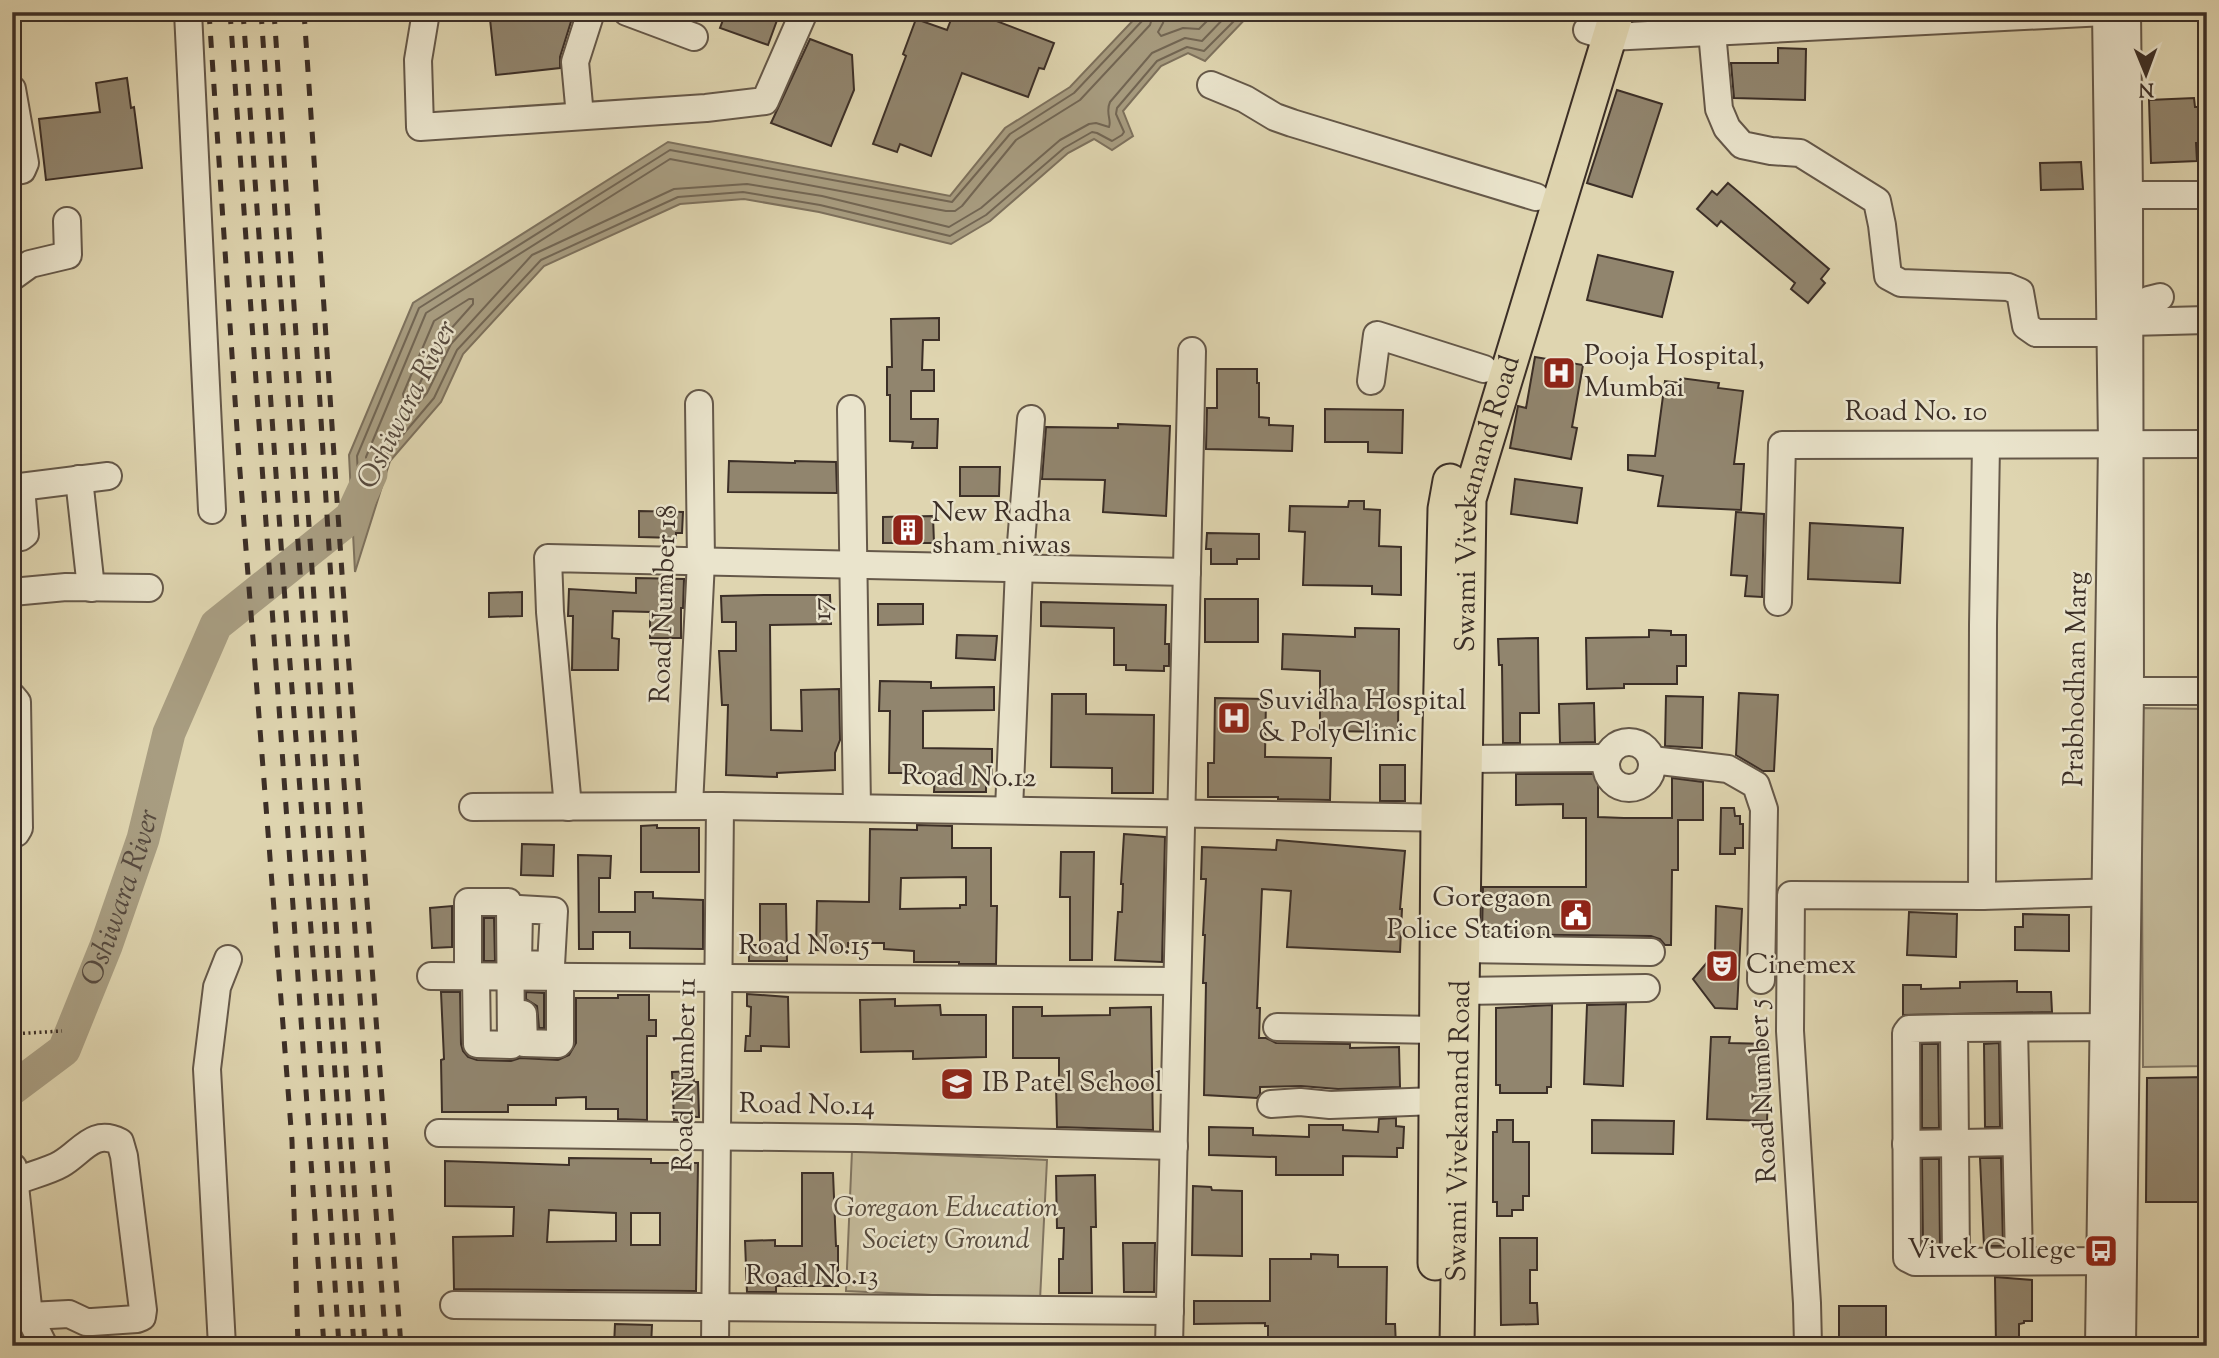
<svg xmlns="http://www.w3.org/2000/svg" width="2219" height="1358" font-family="'Sorts Mill Goudy',serif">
  <rect width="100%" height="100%" fill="#dfd5b0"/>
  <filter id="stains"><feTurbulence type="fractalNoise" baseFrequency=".00286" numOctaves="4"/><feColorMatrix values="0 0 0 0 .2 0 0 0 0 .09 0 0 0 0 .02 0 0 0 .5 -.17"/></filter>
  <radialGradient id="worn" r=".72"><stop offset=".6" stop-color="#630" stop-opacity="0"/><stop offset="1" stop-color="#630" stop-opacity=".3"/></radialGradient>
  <g fill="#c3b999" stroke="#807460" stroke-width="2">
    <polygon points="2141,708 2207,709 2207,1066 2143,1067"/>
    <polygon points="852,1151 1047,1160 1040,1300 846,1291"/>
  </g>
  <polygon fill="#a89d81" stroke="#7d715d" stroke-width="2" points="1141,12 1252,12 1205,61 1188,53 1161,66 1123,111 1133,136 1112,150 1094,139 1068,153 990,221 951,244 819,212 744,199 680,204 544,266 463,354 441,402 390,461 355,572 349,455 413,303 668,142 950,196 1005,128 1070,87"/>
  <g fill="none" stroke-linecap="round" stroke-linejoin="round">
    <g stroke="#726654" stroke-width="2">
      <polyline points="1145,12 1143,20 1074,93 1010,134 952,202 670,150 419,308 357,456 360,515 363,517 366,514 384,457 434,398 457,350 541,260 678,197 743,192 820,205 950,236 986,215 1064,148 1092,132 1097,133 1112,141 1122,135 1124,132 1116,114 1117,108 1157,61 1187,47 1204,51 1243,12"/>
      <path d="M1154,12L1150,25L1080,100L1016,140L962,206L955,211H946L670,159L426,313L366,457V466H372L378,451L427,393L451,344L532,255L674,189L747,184L822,196L949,227L981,208L1060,140L1089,124L1096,123L1109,127C1112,120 1105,113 1110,102L1152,53L1185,38L1202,41L1230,12"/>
      <polyline points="1165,12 1163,23 1158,32 1161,36 1183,28 1199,29 1216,12"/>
      <polygon points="469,299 473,299 473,304 441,340 418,387 409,399 404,399 403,394 434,321"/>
    </g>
    <path stroke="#a89d81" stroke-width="33" id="s1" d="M12,1089L64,1050L106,946L143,839L169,733L216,625L351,517L371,474"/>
  </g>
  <g fill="#91856e" stroke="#3c2f27" stroke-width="2" fill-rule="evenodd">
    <polygon points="492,12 574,12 560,57 560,68 496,75 490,19"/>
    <polygon points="726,12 780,12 768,45 720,28"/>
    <polygon points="954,12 973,12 1054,43 1044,69 1039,68 1028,97 962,73 931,156 900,144 897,152 873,144 906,56 903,54 916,19 947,30"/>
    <polygon points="810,39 852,55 854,90 831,146 771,123"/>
    <polygon points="1778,48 1806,49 1805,100 1734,98 1731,63 1778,63"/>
    <polygon points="127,78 131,108 134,107 142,168 46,180 39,119 100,112 96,83"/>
    <polygon points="1617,90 1662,104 1632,197 1587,183"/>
    <polygon points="2194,98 2195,107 2207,107 2207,143 2196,143 2197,161 2151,163 2149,100"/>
    <polygon points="2081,162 2083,189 2041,190 2040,163"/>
    <polygon points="1728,183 1829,269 1821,279 1825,283 1808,303 1791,289 1795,283 1721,221 1717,226 1697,209 1712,191 1717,195"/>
    <polygon points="1598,255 1673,272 1662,317 1587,300"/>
    <polygon points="939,318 939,340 923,340 922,370 934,370 934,391 911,391 911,419 938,419 937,448 912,448 913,442 890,441 890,395 887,395 887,367 892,367 891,319"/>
    <polygon points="1535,357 1583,365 1572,427 1577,428 1571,459 1510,448 1518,406 1526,408"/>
    <polygon points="1217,369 1257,369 1257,383 1259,383 1259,417 1269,418 1269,425 1293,426 1292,451 1206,449 1207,408 1217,408"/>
    <polygon points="1680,378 1719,383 1718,388 1743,391 1734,464 1744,464 1741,510 1658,506 1663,476 1628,470 1628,455 1655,456 1665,381 1680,383"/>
    <polygon points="1325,409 1403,410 1402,453 1368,452 1368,442 1325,442"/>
    <polygon points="1118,424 1170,426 1166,516 1103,512 1105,480 1042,479 1046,427 1118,428"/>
    <polygon points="729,461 795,463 795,461 836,462 837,493 728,492"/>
    <polygon points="960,467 1000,467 999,496 960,496"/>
    <polygon points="1515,479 1582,488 1577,523 1511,514"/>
    <polygon points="1349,501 1364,501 1364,509 1380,510 1379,546 1401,547 1401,595 1372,594 1372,586 1303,585 1305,532 1289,531 1290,506 1348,507"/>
    <polygon points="639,511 683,512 682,533 676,533 676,538 639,537"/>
    <polygon points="1736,512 1764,514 1762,597 1745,596 1747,576 1731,575"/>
    <polygon points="933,516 934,543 883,543 883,517"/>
    <polygon points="1810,523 1903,528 1900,583 1808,579"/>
    <polygon points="1207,533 1259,534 1259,559 1237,559 1237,564 1211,564 1211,549 1206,549"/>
    <polygon points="636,578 684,579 683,608 681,608 681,638 650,638 650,612 613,611 612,638 619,639 618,670 572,670 573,616 568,616 569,589 636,593"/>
    <polygon points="522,592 522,616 489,617 489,593"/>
    <polygon points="767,595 830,595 831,624 770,625 771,730 802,731 801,690 839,689 840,740 835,753 835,770 777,773 777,777 726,775 728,705 722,705 719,651 736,651 736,622 722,622 721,596"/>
    <rect x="1205" y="599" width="53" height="43"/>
    <polygon points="1041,602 1166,605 1165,644 1169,644 1169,666 1164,666 1164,671 1126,670 1126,665 1114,665 1114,628 1041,626"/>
    <polygon points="878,604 923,604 923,624 878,625"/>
    <polygon points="1355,628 1399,629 1398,732 1320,731 1320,671 1282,669 1283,634 1355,637"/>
    <polygon points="1649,630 1671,631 1671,635 1686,635 1686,666 1677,666 1677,684 1624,684 1624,688 1587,689 1586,638 1649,637"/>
    <polygon points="957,635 997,636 995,660 956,658"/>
    <polygon points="1538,638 1539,713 1520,713 1520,743 1503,743 1502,665 1499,665 1498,639"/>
    <polygon points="880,681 931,682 931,688 994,687 994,710 923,711 923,748 992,749 992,777 986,777 986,792 934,792 935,773 889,773 890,711 879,711"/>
    <polygon points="1739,693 1778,695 1774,771 1763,771 1736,755"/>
    <polygon points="1052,694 1086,694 1086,714 1154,715 1153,793 1112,793 1112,768 1051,767"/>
    <polygon points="1666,696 1703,697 1702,748 1665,746"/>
    <polygon points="1215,698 1266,699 1265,757 1331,758 1330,800 1278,799 1278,797 1208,797 1208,763 1214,763"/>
    <polygon points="1594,703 1595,742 1560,743 1559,704"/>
    <rect x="1380" y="765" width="25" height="36"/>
    <polygon points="1516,774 1598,774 1598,817 1624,818 1672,818 1672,778 1703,782 1703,820 1678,820 1678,870 1672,870 1671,945 1665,945 1660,939 1651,936 1482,934 1483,887 1586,887 1586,818 1563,818 1563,804 1516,805"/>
    <polygon points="1721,808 1734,808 1735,816 1740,816 1740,824 1743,824 1743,848 1735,848 1735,854 1720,854"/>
    <polygon points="657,825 657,828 699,828 699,872 641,872 641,826"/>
    <path d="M917,825L952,826V848H991V906H997L996,964H959V962H914V951L884,949V943H848V951L816,950L817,901L869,902L870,829L917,830ZM966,877V905H960V908L900,909L901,878Z"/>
    <polygon points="1124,834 1165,837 1162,962 1115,960 1118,912 1122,912 1123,884 1121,884"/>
    <polygon points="1277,840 1405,851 1400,909 1402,909 1400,952 1287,947 1291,891 1262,889 1257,1008 1260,1008 1259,1038 1266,1038 1276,1043 1350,1044 1350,1048 1399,1047 1400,1087 1338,1089 1301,1086 1260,1087 1260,1094 1257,1098 1204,1095 1206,983 1203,983 1205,935 1203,935 1206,879 1201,879 1202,847 1276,850"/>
    <polygon points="522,844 554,845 553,876 521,875"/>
    <polygon points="1061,852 1094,852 1092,960 1070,960 1070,897 1060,897"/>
    <polygon points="578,855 611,856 610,878 599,878 599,912 635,912 635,892 653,892 653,898 703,900 703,949 630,948 630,932 593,932 593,949 579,949"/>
    <polygon points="760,904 786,904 787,961 749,961 749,945 760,945"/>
    <polygon points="452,906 452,947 432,948 430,908"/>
    <polygon points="1716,906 1742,909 1737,1009 1715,1008 1693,979 1715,953"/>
    <polygon points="1909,912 1957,914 1956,957 1907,955"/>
    <polygon points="2023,914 2069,915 2069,951 2015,950 2015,927 2023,927"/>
    <polygon points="484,918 494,918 495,961 484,961"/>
    <polygon points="2017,981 2017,992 2051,992 2052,1012 1903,1015 1903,985 1921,985 1921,989 1960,988 1960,982"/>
    <polygon points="441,992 460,992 461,1044 463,1051 468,1057 477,1060 511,1061 520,1058 558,1060 569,1055 576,1043 576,998 618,998 618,995 649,995 649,1020 656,1020 656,1036 647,1036 647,1120 618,1119 618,1109 586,1109 586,1097 556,1098 556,1105 508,1105 508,1112 442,1112 441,1060 444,1059"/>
    <polygon points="526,992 544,993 544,1028 539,1028 537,1006 526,999"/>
    <polygon points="747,994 788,997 789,1047 761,1046 761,1051 745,1051 746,1036 750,1036 751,1007 747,1006"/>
    <polygon points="895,999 895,1006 940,1005 941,1015 986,1015 986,1057 913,1059 913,1051 861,1052 860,1000"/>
    <polygon points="1626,1004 1623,1086 1584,1084 1587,1005"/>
    <polygon points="1552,1005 1551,1087 1547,1087 1547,1093 1500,1093 1500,1085 1496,1085 1496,1008"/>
    <polygon points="1013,1007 1042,1007 1042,1016 1110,1015 1110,1008 1151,1007 1153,1130 1057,1127 1056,1085 1059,1085 1059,1058 1013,1058"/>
    <polygon points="1711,1037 1730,1037 1729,1043 1770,1044 1767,1121 1707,1119"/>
    <polygon points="1999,1043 2000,1127 1985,1127 1984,1044"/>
    <polygon points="1922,1044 1938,1044 1939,1128 1922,1128"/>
    <polygon points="693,1071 694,1082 698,1082 699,1117 690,1117 690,1120 674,1120 672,1072"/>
    <polygon points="2207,1077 2207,1202 2146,1202 2147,1078"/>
    <polygon points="1396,1118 1396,1126 1404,1127 1403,1148 1397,1148 1397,1157 1343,1156 1343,1175 1276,1175 1276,1157 1209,1155 1209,1127 1253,1128 1253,1135 1309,1137 1309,1125 1343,1125 1343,1130 1378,1132 1379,1119"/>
    <polygon points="1497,1120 1513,1120 1513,1142 1529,1142 1529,1196 1523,1196 1523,1210 1512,1210 1512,1216 1497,1216 1497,1202 1493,1202 1493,1132 1497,1132"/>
    <polygon points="1592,1120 1674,1121 1673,1154 1592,1153"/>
    <path d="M569,1158L651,1159V1163H698L696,1291L454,1289L453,1237L513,1236L514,1207L445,1206V1161L569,1165ZM549,1210L616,1213V1241L547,1242ZM631,1213H660V1245H631Z"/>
    <polygon points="1980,1158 2001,1158 2003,1246 1984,1246"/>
    <polygon points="1922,1159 1939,1159 1940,1246 1923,1246"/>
    <polygon points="802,1173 833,1173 836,1246 838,1246 838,1286 776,1286 776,1292 747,1292 745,1241 775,1240 775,1246 802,1246"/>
    <polygon points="1095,1175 1096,1227 1091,1227 1092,1293 1059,1293 1059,1259 1063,1259 1064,1228 1057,1228 1056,1176"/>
    <polygon points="1193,1186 1211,1187 1212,1190 1242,1191 1242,1256 1192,1255"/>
    <polygon points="1500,1238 1537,1238 1537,1270 1530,1270 1530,1303 1537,1303 1538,1324 1501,1325"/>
    <polygon points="1123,1243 1155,1243 1154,1292 1124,1292"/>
    <polygon points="1311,1254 1338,1255 1338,1267 1387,1267 1386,1324 1395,1324 1396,1346 1268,1346 1268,1326 1265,1326 1265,1323 1194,1324 1194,1301 1270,1301 1270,1259 1311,1259"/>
    <polygon points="1995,1277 2032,1280 2032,1321 2024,1321 2024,1323 2019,1324 2019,1346 1996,1346"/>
    <rect x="1839" y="1306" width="47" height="40"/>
    <polygon points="615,1324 652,1325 651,1346 614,1346"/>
  </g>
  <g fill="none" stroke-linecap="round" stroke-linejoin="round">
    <defs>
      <g id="minor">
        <polyline points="188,12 212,510"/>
        <polyline points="426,12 418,60 420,127 706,108 765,101 804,12"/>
        <polyline points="627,12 694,37"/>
        <polyline points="1587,30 1609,37 2105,12"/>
        <polyline points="1712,32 1719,109 1727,128 1742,145 1771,151 1800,153 1877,201 1882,225 1888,276 1901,283 2008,287 2020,292 2026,326 2036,333 2126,333"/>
        <polyline points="1211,85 1245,99 1275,117 1292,123 1536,197"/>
        <polyline points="12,89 25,163 22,170 12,171"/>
        <polyline points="580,116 575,62 591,12"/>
        <polyline points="2112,195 2207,195"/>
        <polyline points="12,277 30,264 68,255 67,221"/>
        <polyline points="2148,311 2148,300 2160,297"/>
        <polyline points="2130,322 2207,320"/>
        <polyline points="1371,381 1377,335 1484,369"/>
        <polyline points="851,409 857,808"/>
        <polyline points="79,479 91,588"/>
        <polyline points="12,488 108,476"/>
        <polyline points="12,538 21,537 25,534 21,487"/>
        <polyline points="12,592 66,587 149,588"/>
        <polyline points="1778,602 1782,445 2207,444"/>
        <polyline points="2115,691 2207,691"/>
        <polyline points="12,696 17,702 19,828 16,833 12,834"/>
        <circle cx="1629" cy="765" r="23"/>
        <polyline points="1465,759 1606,758"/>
        <polyline points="1652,760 1728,769 1756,785 1764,809 1761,980"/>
        <polyline points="689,806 701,561 699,404"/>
        <polyline points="473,807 720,806 1458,818"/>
        <polyline points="568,807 550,612 548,558 1187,572"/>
        <polyline points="1009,810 1019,568 1031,419"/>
        <polyline points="1982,896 1983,625 1986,445"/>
        <polygon points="519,909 554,911 551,965 518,964"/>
        <polyline points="1462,949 1651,952"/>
        <polyline points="431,976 1177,981"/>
        <polyline points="468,976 468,902 508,902 510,906 511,1045 477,1044 476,976"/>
        <polyline points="1461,991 1646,988"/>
        <polyline points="523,1014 524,1043 558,1044 560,1042 560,977"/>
        <polyline points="1277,1027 1436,1030"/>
        <polyline points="1954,1028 1909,1029 1906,1033 1907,1258 1915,1262 2118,1261"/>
        <polyline points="2014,1028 2019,1261"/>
        <polyline points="1271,1104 1300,1102 1330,1105 1436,1101"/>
        <polyline points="439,1133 856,1138 1174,1146"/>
        <polyline points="1906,1144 2016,1142"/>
        <polyline points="13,1167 29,1316 44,1346"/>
        <path d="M14,1182C28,1176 49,1171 61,1164C82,1152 93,1128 120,1142L124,1156L143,1310L142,1317L137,1319L92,1322H86L69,1314L29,1316"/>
        <polyline points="1956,1261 1954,1028 2122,1027"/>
        <polyline points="454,1305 1170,1311"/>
        <polyline points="222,1346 207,1069 217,987 228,959"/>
        <polyline points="715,1346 720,806"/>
        <polyline points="1169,1346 1192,351"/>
        <polyline points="1808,1346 1807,1303 1790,1031 1791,895 1982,896 2121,892"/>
        <polyline points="2099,1346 2112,443 2106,12"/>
        <polyline points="2122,1346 2130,690 2129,196 2127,12"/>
      </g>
      <g id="major">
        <polyline points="1435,1263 1438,817 1445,509 1450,481"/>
        <path id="s2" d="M1457,1346L1469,499L1617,12"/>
      </g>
    </defs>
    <use href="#minor" stroke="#655849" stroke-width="30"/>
    <use href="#major" stroke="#3c2f27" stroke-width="37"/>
    <polyline stroke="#3c2f27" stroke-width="3.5" stroke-dasharray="2 3.5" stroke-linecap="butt" points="12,1034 62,1031"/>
    <use href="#minor" stroke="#eae4cc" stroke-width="26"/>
    <use href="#major" stroke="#dfd5b0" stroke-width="33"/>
    <g stroke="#3c2f27" stroke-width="5" stroke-dasharray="12 12" stroke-linecap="butt">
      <polyline points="209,12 239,459 292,1141 298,1346"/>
      <polyline points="230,12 324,1346"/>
      <polyline points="243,12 285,600 317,1006 339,1346"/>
      <polyline points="261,12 354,1346"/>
      <polyline points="274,12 365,1346"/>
      <polyline points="304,12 343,588 401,1346"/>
      <polyline points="315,323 342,756 386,1346"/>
    </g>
  </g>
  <defs>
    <symbol id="hospital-square" viewBox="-11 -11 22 22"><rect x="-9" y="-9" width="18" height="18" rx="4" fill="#8f2418" stroke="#eae4cc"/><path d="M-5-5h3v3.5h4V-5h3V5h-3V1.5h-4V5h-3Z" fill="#fff"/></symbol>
    <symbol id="building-square" viewBox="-11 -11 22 22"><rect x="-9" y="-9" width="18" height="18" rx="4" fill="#8f2418" stroke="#eae4cc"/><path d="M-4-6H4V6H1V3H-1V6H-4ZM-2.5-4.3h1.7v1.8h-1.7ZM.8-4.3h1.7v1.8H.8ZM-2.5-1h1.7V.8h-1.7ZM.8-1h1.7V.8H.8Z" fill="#fff"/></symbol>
    <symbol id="civic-square" viewBox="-11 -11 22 22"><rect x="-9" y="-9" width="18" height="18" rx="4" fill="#8f2418" stroke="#eae4cc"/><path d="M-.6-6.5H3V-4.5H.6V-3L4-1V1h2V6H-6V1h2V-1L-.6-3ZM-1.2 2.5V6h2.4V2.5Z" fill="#fff"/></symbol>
    <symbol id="theatre-square" viewBox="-11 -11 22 22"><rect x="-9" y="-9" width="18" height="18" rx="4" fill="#8f2418" stroke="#eae4cc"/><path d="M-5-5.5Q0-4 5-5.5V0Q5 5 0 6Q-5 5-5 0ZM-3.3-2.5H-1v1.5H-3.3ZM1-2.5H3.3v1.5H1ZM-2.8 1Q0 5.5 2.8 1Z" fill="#fff"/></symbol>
    <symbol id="school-square" viewBox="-11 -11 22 22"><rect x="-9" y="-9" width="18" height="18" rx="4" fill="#8f2418" stroke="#eae4cc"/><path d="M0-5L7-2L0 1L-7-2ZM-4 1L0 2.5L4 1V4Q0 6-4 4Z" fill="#fff"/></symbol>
    <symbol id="bus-square" viewBox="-11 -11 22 22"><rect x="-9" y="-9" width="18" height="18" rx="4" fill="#8f2418" stroke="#eae4cc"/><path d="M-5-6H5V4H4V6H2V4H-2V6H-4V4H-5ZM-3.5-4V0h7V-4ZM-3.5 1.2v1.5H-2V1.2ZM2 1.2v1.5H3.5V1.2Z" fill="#fff"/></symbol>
  </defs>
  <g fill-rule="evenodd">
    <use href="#hospital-square" x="1540" y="354" width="38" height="38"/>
    <use href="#building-square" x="889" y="511" width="38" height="38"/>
    <use href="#hospital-square" x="1215" y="699" width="38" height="38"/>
    <use href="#civic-square" x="1557" y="896" width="38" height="38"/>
    <use href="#theatre-square" x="1703" y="947" width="38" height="38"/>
    <use href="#school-square" x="938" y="1065" width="38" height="38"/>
    <use href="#bus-square" x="2082" y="1232" width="38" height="38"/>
  </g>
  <g text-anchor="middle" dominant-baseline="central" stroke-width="5" stroke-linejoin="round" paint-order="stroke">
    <g font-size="28" fill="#3c2f27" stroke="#eae4cc" text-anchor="start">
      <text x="1584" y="357">Pooja Hospital,<tspan x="1584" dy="32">Mumbai</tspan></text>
      <text x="932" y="514">New Radha<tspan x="932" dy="32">sham niwas</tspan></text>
      <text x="1258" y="702">Suvidha Hospital<tspan x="1258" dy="32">&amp; PolyClinic</tspan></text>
      <text x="1552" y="899" text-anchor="end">Goregaon<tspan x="1552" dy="32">Police Station</tspan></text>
      <text x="1746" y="966">Cinemex</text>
      <text x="982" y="1084">IB Patel School</text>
      <text x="2076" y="1251" text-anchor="end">Vivek College</text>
    </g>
    <g font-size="28" fill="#3c2f27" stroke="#eae4cc">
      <text x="1916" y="413">Road No. 10</text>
      <text stroke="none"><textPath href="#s2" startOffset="845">Swami Vivekanand Road</textPath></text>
      <text transform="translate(665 604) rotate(-88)">Road Number 18</text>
      <text transform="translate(823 609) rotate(-91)">17</text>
      <text transform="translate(2077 679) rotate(-89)">Prabhodhan Marg</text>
      <text transform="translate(969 778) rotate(1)">Road No.12</text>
      <text x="804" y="947">Road No.15</text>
      <text transform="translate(686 1075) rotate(-89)">Road Number 11</text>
      <text transform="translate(1764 1091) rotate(-93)">Road Number 5</text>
      <text transform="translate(807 1106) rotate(1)">Road No.14</text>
      <text stroke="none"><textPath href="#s2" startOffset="215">Swami Vivekanand Road</textPath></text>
      <text x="812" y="1277">Road No.13</text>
    </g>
    <g font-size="28" font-style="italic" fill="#574b3e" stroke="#eae4cc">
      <text x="946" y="1209">Goregaon Education<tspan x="946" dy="32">Society Ground</tspan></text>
    </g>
    <g font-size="30" font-style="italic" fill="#574a3e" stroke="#eae4cc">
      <text transform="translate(408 405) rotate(-63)">Oshiwara River</text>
      <text stroke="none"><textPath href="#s1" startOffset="228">Oshiwara River</textPath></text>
    </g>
  </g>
  <rect width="2219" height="1358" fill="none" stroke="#dfd5b0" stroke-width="42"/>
  <rect x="14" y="14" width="2191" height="1330" fill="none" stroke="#3c2f27" stroke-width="3.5"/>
  <rect x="21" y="21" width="2177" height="1316" fill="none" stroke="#3c2f27" stroke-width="2"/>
  <g transform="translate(2146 74) rotate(179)" stroke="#eae4cc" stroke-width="5" paint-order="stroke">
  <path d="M0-5L12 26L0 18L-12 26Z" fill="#3c2f27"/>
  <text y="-10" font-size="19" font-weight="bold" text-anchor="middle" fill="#3c2f27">N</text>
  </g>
  <rect width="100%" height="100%" filter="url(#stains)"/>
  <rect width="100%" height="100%" fill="url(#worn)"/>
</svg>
